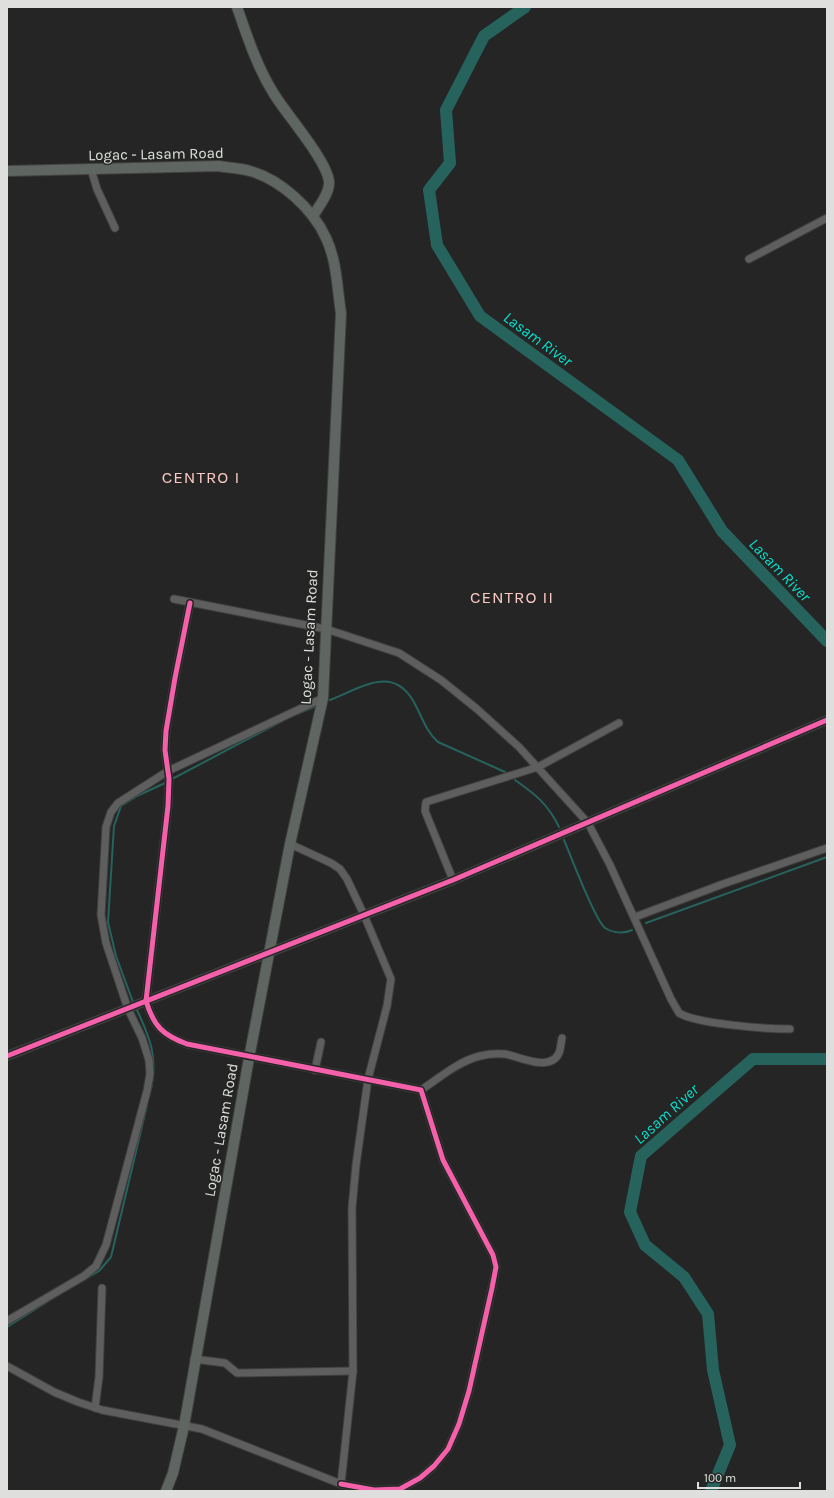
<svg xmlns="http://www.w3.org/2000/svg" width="834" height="1498" font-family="Karla,sans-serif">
  <rect width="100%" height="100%" fill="#252525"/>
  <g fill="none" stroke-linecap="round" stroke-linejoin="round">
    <g stroke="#27635d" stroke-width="2">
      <path d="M330,700C365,686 396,663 417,708C423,720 427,732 438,742L505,772"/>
      <polyline points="297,714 316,706"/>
      <polyline points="174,778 282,721"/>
      <path d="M515,780C535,794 548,804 559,827"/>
      <path d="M564,840C571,856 594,919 605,928C613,933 624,934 632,930"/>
      <polyline points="646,923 827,857"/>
      <polyline points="133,1002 116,956 108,922 114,826 121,806 137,796 165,783"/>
      <path d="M137,1010C150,1038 158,1057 151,1089"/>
      <polyline points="87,1278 99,1271 111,1257 147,1105"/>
      <polyline points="7,1327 47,1302"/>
    </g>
    <g stroke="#27635d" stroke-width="12">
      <polyline points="525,7 484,36 446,110 450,163 429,190 437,245 480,316 678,460 722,531 827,641"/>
      <polyline points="711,1491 730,1445 713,1370 708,1314 684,1277 645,1245 630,1212 641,1156 753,1059 827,1059"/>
    </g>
    <defs>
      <g id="minor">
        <polyline points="91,169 97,189 115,228"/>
        <polyline points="749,259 827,218"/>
        <path d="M174,599L326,629L399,653L441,680L477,709L519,747L588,823L610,865L671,999L679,1013C696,1024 768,1029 790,1029"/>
        <path d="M190,603L175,678L166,731L165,750L169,779L168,806L146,1001C154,1027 163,1035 187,1044L421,1090L443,1160L493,1255L496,1267L492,1288L469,1391L459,1424L448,1449L434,1466L420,1478L400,1489L374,1490L341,1484"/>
        <polyline points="453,880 425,811 426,802 538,767 619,723"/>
        <polyline points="635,917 723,884 827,848"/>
        <polyline points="315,1070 321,1042"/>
        <path d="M421,1090C439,1078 459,1061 480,1056C488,1054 496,1053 505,1054C518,1056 550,1073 559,1053C561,1048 561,1042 562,1038"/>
        <polyline points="7,1321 84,1276 96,1266 106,1245 147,1091 150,1074 149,1060 142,1038 128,1009 106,943 101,915 106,827 111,812 118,803 168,771 323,698"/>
        <polyline points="194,1359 225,1363 237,1373 353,1371"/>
        <polyline points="7,1366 54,1392 78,1402 102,1410 202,1429 341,1484 353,1371 352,1208 356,1165 368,1079 387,1006 391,979 364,915 347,879 340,869 331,863 290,844"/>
        <polyline points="95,1408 99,1377 102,1288"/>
      </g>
      <polyline id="tertiary" points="7,1056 453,880 827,720"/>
      <g id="secondary">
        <path d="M237,7C247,36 257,67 274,94C286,114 326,159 329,181C330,193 319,206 313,216"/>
        <path d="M7,171L219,166C229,168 240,168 250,171C280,179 313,209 326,238C337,261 337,288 341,313L323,698L290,844L249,1058L184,1426L173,1473L166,1491"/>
      </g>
    </defs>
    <use href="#minor" stroke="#404040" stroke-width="9"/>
    <use href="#tertiary" stroke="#404040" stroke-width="10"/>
    <use href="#secondary" stroke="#404040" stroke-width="12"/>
    <use href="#minor" stroke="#5e5e5e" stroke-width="7"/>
    <use href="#tertiary" stroke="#5e5e5e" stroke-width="8"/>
    <use href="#secondary" stroke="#5f6561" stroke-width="10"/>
    <defs>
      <g id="cycleway">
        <path d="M190,603L175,678L166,731L165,750L169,779L168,806L146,1001C154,1027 163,1035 187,1044L421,1090L443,1160L493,1255L496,1267L492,1288L469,1391L459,1424L448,1449L434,1466L420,1478L400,1489L374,1490L341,1484"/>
        <polyline points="7,1056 453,880 827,720"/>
      </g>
    </defs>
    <use href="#cycleway" stroke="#242624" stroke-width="8"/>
    <use href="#cycleway" stroke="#f560ab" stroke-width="5"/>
  </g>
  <g text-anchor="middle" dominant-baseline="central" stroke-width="3" stroke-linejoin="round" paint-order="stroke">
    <g font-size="15" fill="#dfe0de" stroke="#242624">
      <text transform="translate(156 154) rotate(-1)">Logac - Lasam Road</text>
      <text transform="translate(309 637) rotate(-87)">Logac - Lasam Road</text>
      <text transform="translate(221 1130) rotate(-80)">Logac - Lasam Road</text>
    </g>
    <g font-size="16" font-style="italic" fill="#06dece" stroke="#242624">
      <text transform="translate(538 339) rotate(36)">Lasam River</text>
      <text transform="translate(780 570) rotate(46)">Lasam River</text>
      <text transform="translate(666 1114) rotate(-42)">Lasam River</text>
    </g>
    <g font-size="17" letter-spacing="1" fill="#fdc9c5" stroke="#242624">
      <text x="201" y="477">CENTRO I</text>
      <text x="512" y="597">CENTRO II</text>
    </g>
  </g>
  <rect width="834" height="1498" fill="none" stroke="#dfe0de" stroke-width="16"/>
  <path d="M698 1482v6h102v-6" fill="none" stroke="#dfe0de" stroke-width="2"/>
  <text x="704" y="1482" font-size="12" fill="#dfe0de" stroke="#242624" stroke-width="3" paint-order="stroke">100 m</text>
</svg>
